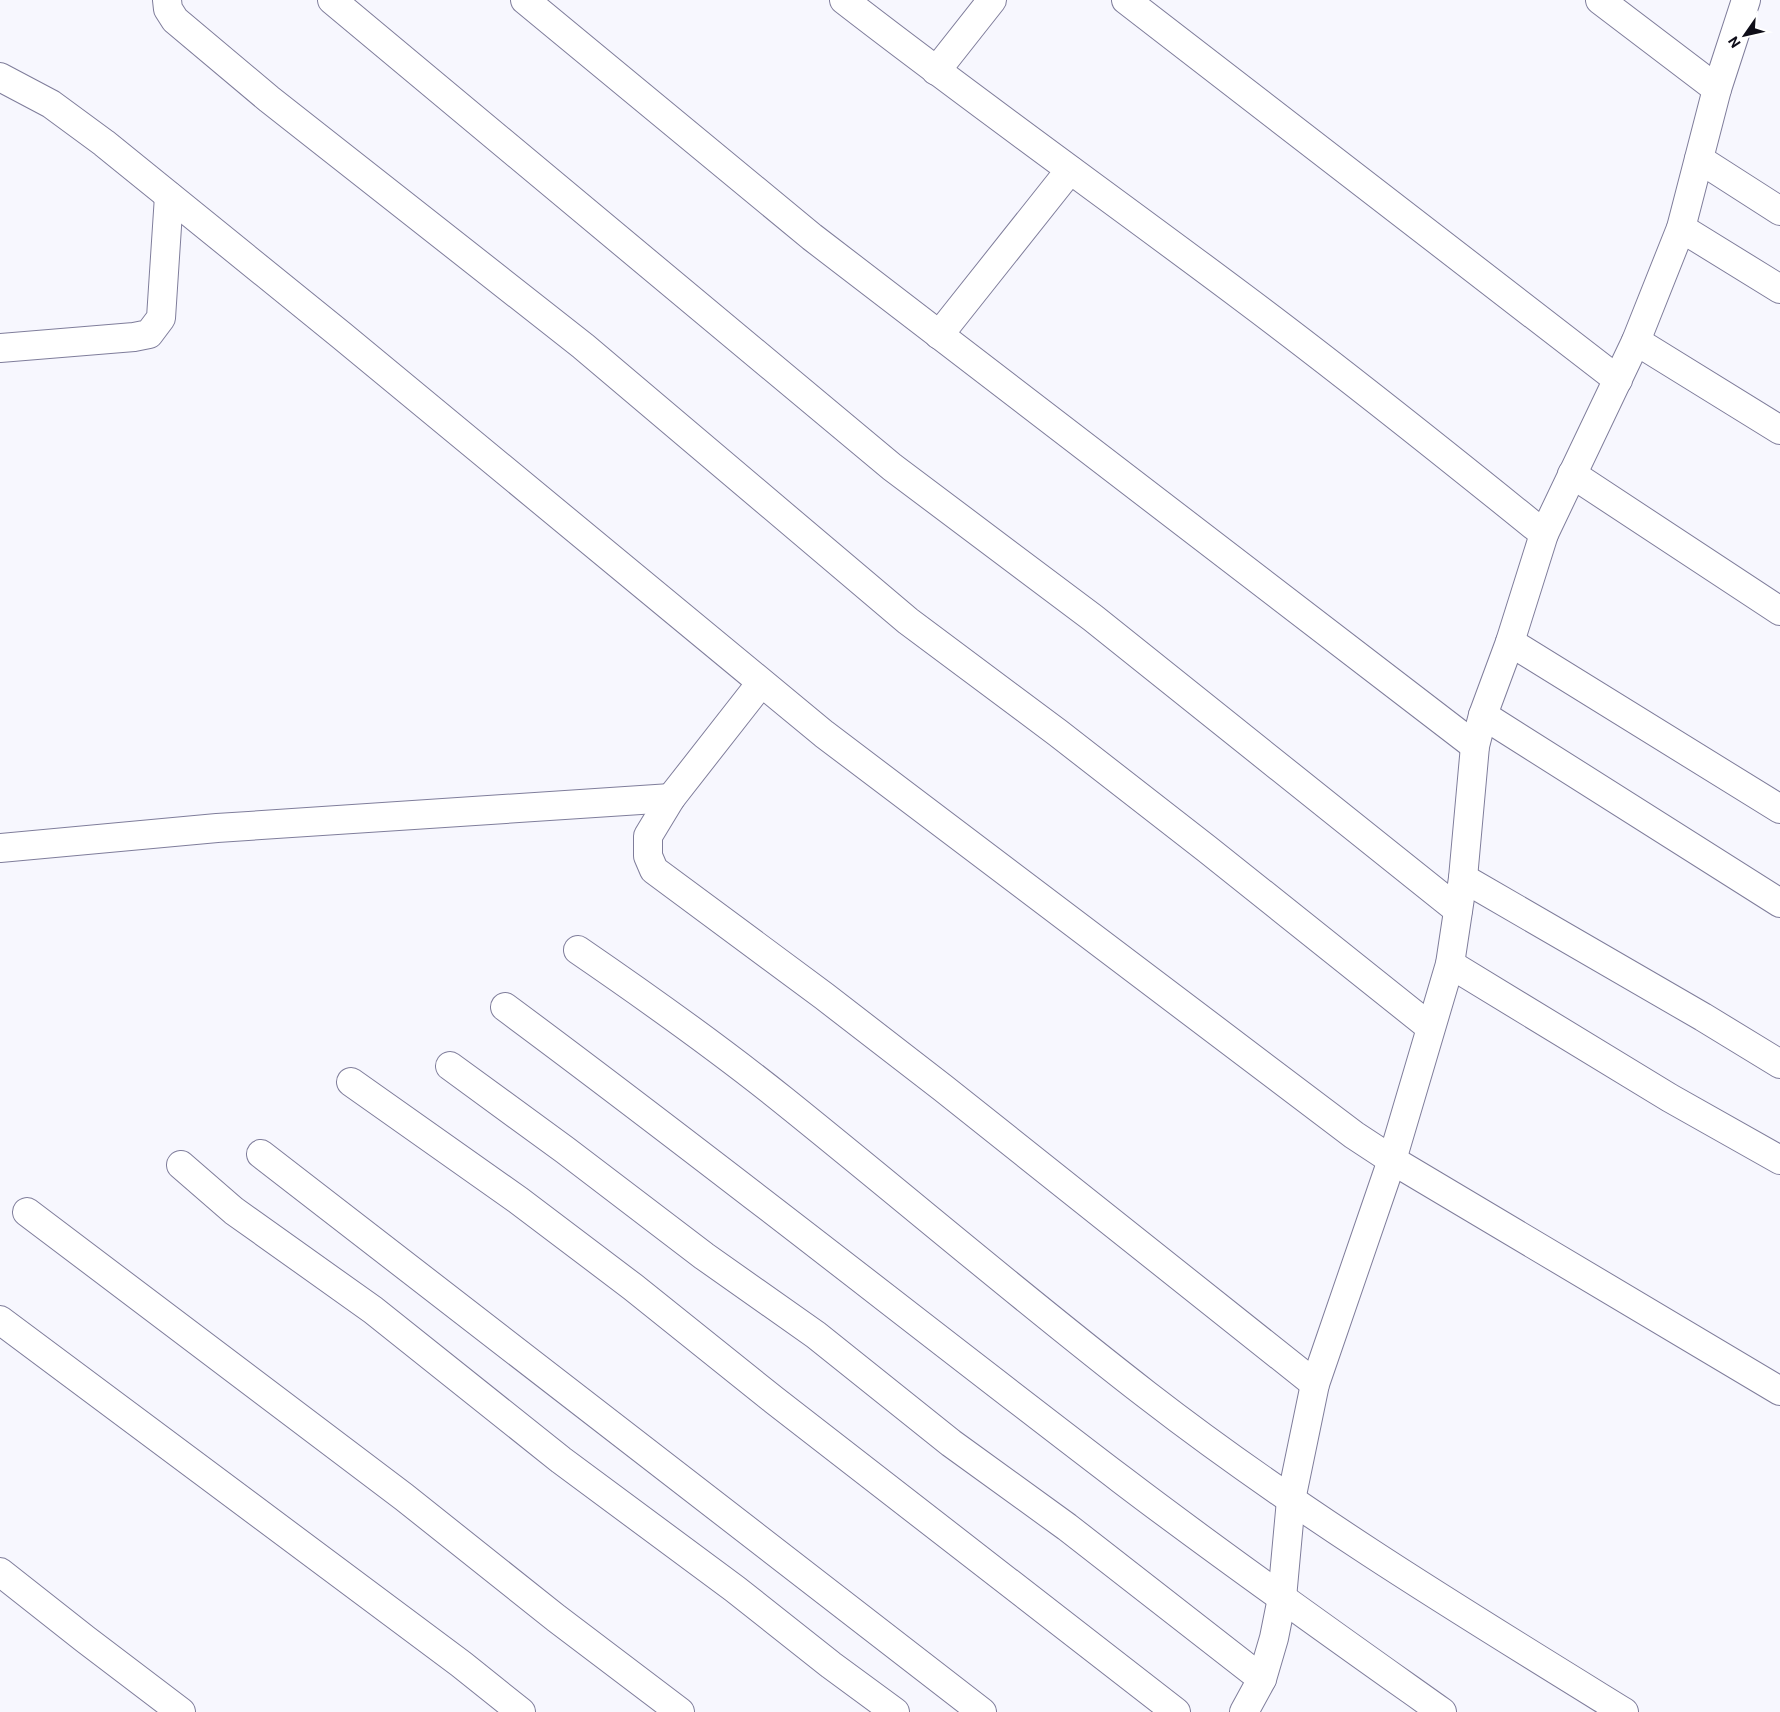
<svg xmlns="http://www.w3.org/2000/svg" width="1780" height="1712" font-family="Roboto,sans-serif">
  <rect width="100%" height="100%" fill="#f7f7fe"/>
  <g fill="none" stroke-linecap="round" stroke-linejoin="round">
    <defs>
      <g id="minor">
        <polyline points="167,0 168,9 175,20 269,99 583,346 908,621 1058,733 1207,849 1430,1027"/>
        <polyline points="332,0 892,467 1093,618 1458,910"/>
        <polyline points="525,0 812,237 1475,746"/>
        <path d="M844,0C974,101 1109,197 1241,296C1344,373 1444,453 1544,534"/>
        <polyline points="1126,0 1618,380"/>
        <polyline points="1600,0 1717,89"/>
        <polyline points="936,71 992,0"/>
        <polyline points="0,77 51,104 104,143 341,335 824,734 1354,1135 1392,1160 1780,1391"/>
        <polyline points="1699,159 1780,211"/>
        <polyline points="1681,228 1780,289"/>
        <polyline points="939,335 1070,170"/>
        <polyline points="1636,341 1780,430"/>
        <polyline points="0,348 134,337 149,334 161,318 169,196"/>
        <polyline points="1572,474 1780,611"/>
        <polyline points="1510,642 1780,809"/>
        <polyline points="761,683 671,798 648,836 648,856 654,870 824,996 943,1088 1315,1384"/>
        <polyline points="1483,715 1780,903"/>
        <polyline points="0,848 217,828 671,798"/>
        <polyline points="1463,878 1703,1017 1780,1064"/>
        <path d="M578,950C648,998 717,1047 783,1100C905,1198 1023,1299 1147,1395C1298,1512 1462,1612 1624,1712"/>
        <polyline points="1450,964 1670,1098 1780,1160"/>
        <path d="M505,1007C713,1161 916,1323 1122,1480C1227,1560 1335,1636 1442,1712"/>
        <polyline points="450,1066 565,1150 704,1256 816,1335 951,1443 1067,1527 1262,1679"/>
        <polyline points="351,1082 518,1200 633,1287 774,1400 1176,1712"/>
        <polyline points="261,1154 982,1712"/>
        <polyline points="181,1165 234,1211 373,1310 561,1460 735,1589 831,1665 895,1712"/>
        <polyline points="27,1212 404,1497 556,1618 680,1712"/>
        <polyline points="0,1320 461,1664 521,1712"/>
        <polyline points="0,1572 85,1639 181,1712"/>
        <polyline points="1244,1712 1262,1679 1274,1638 1282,1598 1291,1500 1315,1384 1392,1160 1450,964 1463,878 1475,746 1483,715 1510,642 1544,534 1636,341 1681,228 1717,89 1746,0"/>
      </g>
    </defs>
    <use href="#minor" stroke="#7f7d9b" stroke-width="30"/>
    <use href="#minor" stroke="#fff" stroke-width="28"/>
  </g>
  <g transform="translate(1745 35) rotate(236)" stroke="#ffffff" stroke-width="4" paint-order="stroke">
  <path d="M0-4L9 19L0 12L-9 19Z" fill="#0e0d18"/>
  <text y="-8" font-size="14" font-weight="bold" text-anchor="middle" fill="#0e0d18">N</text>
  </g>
</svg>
